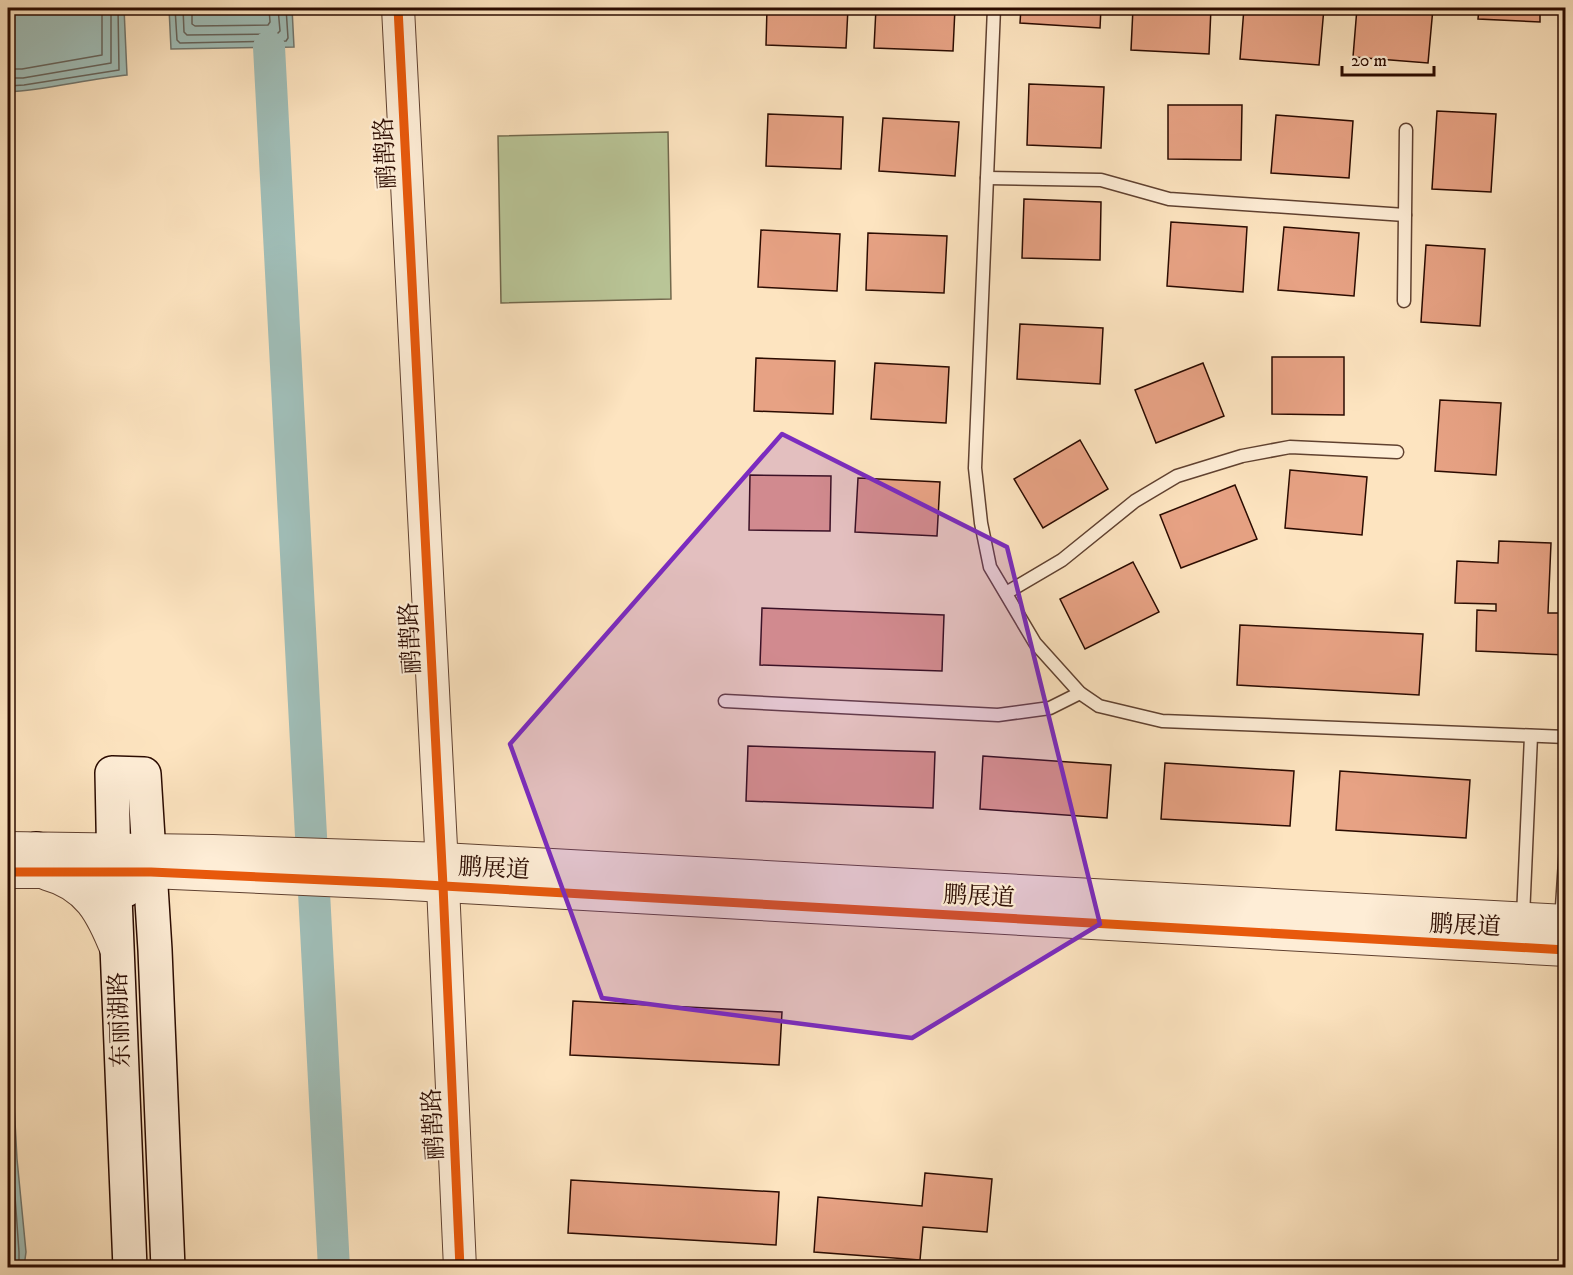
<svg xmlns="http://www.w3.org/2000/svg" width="1573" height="1275" font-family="'IM FELL DW Pica','Noto Serif SC',serif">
  <rect width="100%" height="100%" fill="#fde4c0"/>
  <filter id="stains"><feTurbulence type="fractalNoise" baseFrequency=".00333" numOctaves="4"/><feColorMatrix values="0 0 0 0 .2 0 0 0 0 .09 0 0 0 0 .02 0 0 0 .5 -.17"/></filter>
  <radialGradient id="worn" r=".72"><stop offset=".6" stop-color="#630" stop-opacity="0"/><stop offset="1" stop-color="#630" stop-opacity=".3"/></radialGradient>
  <polygon fill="#b9c597" stroke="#72684c" stroke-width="1.5" points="668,132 671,299 501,303 498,136"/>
  <g fill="#a0beb8" stroke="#71766e" stroke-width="1.5">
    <path d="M8,8H124L127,75C87,79 47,90 8,92Z"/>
    <polygon points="169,8 292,8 294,47 171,49"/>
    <polygon points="8,993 17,1159 26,1252 24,1267 8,1267"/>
  </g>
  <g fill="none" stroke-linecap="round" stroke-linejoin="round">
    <g stroke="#66645c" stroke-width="1.5">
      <polyline points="175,8 177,40 180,43 286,41 288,38 286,8"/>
      <polyline points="183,8 184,32 187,35 277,34 280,31 278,8"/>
      <polyline points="192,8 192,24 195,26 268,25 270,22 269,8"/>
      <polyline points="8,69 22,69 102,55 102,8"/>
      <polyline points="8,78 23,78 111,63 111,8"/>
      <polyline points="8,86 24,85 119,70 118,8"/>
      <polyline points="8,1098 19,1252 19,1268"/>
      <polyline points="8,1202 12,1252 11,1268"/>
    </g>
    <polyline stroke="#a0beb8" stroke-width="32" points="269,47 334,1268"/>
  </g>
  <g fill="#e7a284" stroke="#2b0b00" stroke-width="1.5">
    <polygon points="767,8 848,8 846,48 766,45"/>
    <polygon points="876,8 955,8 953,51 874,48"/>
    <polygon points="1021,8 1101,8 1100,28 1020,23"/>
    <polygon points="1133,8 1211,8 1209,54 1131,50"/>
    <polygon points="1244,8 1324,8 1319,65 1240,59"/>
    <polygon points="1357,8 1433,8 1428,63 1353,57"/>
    <polygon points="1479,8 1540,8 1540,22 1478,19"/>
    <polygon points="1029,84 1104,87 1101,148 1027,145"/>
    <polygon points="1168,105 1242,105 1241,160 1168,159"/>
    <polygon points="1437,111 1496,114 1491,192 1432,189"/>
    <polygon points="768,114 843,117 841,169 766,166"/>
    <polygon points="1276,115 1353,121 1349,178 1271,173"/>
    <polygon points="883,118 959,122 955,176 879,171"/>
    <polygon points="1024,199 1101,202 1100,260 1022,258"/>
    <polygon points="1171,222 1247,227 1243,292 1167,286"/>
    <polygon points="1284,227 1359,233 1354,296 1278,290"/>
    <polygon points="761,230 840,234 837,291 758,287"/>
    <polygon points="868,233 947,236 944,293 866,290"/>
    <polygon points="1426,245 1485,249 1480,326 1421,322"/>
    <polygon points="1020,324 1103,328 1100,384 1017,379"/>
    <polygon points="1272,357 1344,357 1344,415 1272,414"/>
    <polygon points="756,358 835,361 833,414 754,411"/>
    <polygon points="875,363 949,367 946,423 871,419"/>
    <polygon points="1203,363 1224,416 1156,443 1135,390"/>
    <polygon points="1440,400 1501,403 1496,475 1435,471"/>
    <polygon points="1080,440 1108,489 1043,528 1014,479"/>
    <polygon points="1290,470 1367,477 1362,535 1285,528"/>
    <polygon points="750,475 831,476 830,531 749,530"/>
    <polygon points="858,478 940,482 937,536 855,532"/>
    <polygon points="1235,485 1257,539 1181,568 1160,515"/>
    <polygon points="1499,541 1551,543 1548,613 1566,613 1566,655 1476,651 1477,610 1496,611 1496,604 1455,603 1457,561 1498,563"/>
    <polygon points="1133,562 1159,612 1085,649 1060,599"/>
    <polygon points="762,608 944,615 942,671 760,665"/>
    <polygon points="1240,625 1423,634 1419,695 1237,685"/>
    <polygon points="748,746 935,752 933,808 746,801"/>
    <polygon points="983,756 1111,765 1107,818 980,809"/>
    <polygon points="1165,763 1294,771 1290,826 1161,819"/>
    <polygon points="1340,771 1470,780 1466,838 1336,830"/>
    <polygon points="573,1001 782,1012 779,1065 570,1055"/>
    <polygon points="925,1173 992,1179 987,1232 923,1227 920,1260 814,1252 818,1197 922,1206"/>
    <polygon points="571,1180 779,1192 776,1245 568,1233"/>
  </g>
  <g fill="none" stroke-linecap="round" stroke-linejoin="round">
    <defs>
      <g id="service">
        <polyline points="994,8 975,468 981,523 990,567 1035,643 1080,693 1099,706 1162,721 1566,737"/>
        <polyline points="987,178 1101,180 1169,199 1405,215"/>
        <polyline points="1404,301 1406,130"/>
        <polyline points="1006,593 1062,560 1135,501 1177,476 1242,456 1290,447 1397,452"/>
        <polyline points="725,701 998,715 1050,708 1080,693"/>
        <polyline points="1523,917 1531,736"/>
        <polyline points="1561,922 1566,846"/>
      </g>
      <g id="tertiary">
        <polyline points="398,8 443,886 460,1268"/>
        <polyline points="8,848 213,851 442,859 1566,921"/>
        <polyline points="8,872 151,872 391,883 1566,950"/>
        <path d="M47,874C88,885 102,913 117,951"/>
      </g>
      <g id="secondary">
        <path d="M36,849C68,855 105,864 126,890"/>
        <polyline points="130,1268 114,872 112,773 144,774 155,950 168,1268"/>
      </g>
    </defs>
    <use href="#service" stroke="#604130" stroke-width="15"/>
    <use href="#tertiary" stroke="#604130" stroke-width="34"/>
    <use href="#secondary" stroke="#2b0b00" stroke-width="36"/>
    <use href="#service" stroke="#feedd6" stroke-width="12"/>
    <use href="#tertiary" stroke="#feedd6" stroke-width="32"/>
    <use href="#secondary" stroke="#feedd6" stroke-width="33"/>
    <defs>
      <g id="cycleway">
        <polyline points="398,8 443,886 460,1268"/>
        <polyline points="8,872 151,872 391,883 1566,950"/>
      </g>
    </defs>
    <use href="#cycleway" stroke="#feedd6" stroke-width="13"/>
    <use href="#cycleway" stroke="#e8590c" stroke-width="9"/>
  </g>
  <path fill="#7b2cbf" fill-opacity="0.2" stroke="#7b2cbf" stroke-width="4.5" stroke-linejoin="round" d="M782,434L1007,547L1100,924L912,1038L602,998L510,744Z"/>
  <g text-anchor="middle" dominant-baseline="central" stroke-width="4.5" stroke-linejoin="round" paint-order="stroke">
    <g font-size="24" fill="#2b0b00" stroke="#feedd6">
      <text transform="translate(386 153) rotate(-93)">鹂鹊路</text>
      <text transform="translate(411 638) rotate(-93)">鹂鹊路</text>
      <text transform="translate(494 869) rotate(3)">鹏展道</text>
      <text transform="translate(979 897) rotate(3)">鹏展道</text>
      <text transform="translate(1465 926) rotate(3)">鹏展道</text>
      <text transform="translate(120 1020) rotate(-92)">东丽湖路</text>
      <text transform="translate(434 1124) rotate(-93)">鹂鹊路</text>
    </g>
  </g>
  <rect width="1573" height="1275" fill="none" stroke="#fde4c0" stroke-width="30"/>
  <rect x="9" y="9" width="1555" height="1257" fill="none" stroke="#2b0b00" stroke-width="3"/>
  <rect x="15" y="15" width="1543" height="1245" fill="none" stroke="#2b0b00" stroke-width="1.5"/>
  <path d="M1342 66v9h92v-9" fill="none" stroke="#2b0b00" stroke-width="3"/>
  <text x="1351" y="66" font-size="18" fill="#2b0b00" stroke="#feedd6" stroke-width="4.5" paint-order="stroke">20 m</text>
  <rect width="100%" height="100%" filter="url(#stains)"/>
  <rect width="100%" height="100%" fill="url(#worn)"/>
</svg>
